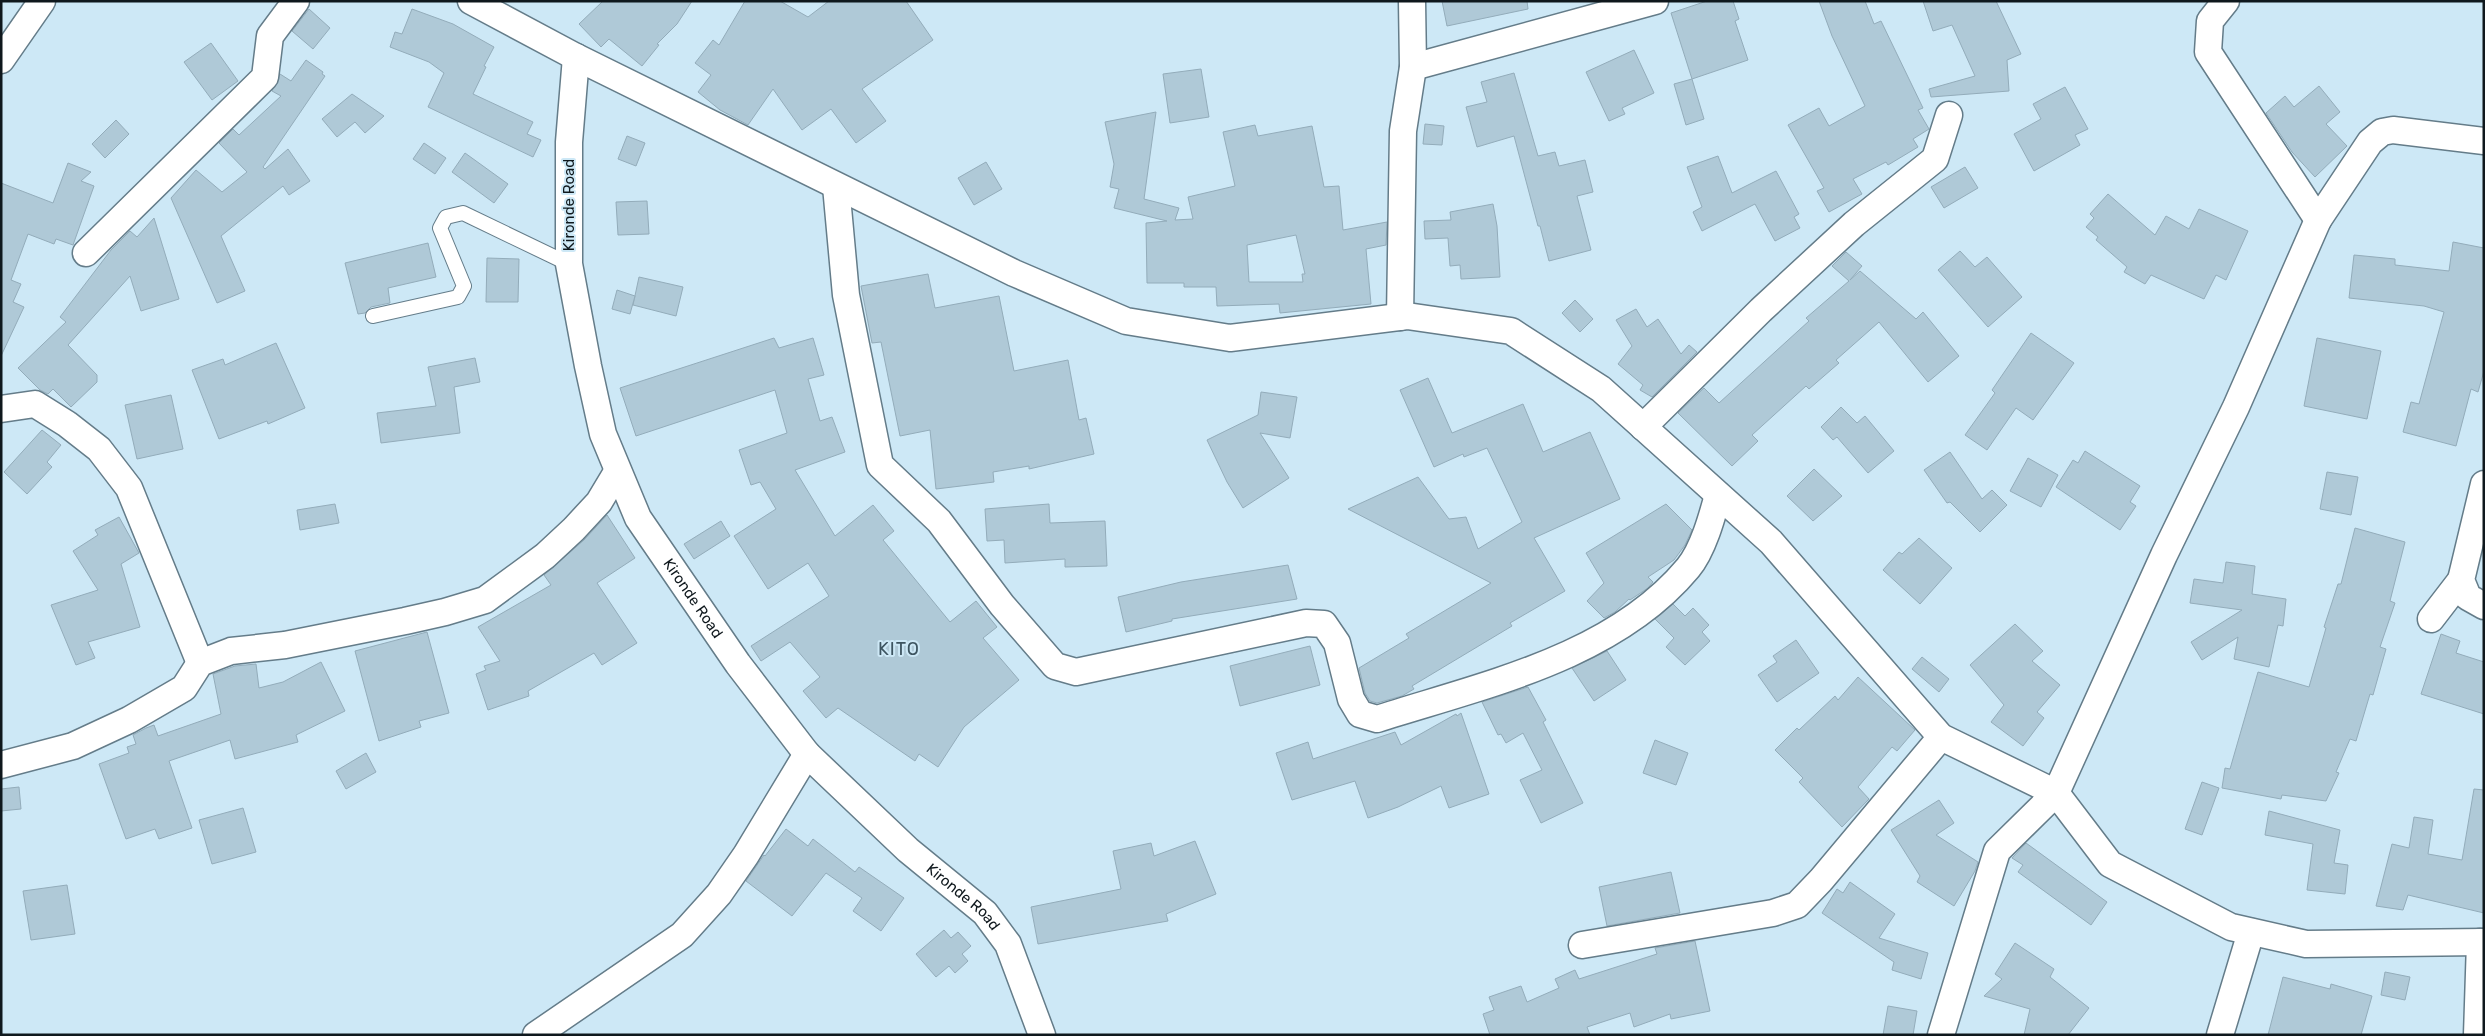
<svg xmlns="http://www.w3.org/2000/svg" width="2485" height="1036" font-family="Rubik,sans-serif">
  <rect width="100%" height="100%" fill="#cde8f6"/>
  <g fill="#afc9d7" stroke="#93acba" fill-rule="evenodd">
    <polygon points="603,1 692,1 677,24 657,44 659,45 642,66 609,39 601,47 579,24"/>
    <polygon points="745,1 780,1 808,17 829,1 906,1 933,40 862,89 886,121 856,143 831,109 802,130 773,89 748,125 720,110 698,92 711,75 695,63 713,40 719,45"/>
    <polygon points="1442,1 1527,1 1528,9 1447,26"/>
    <polygon points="1707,1 1733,1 1739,19 1735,21 1748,60 1692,79 1671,13"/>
    <polygon points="1819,1 1865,1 1874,24 1881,21 1923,108 1918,110 1929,129 1913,139 1918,147 1888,165 1886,162 1853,179 1862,194 1829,212 1817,191 1824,188 1788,125 1819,108 1829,126 1865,106 1832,36"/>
    <polygon points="1923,1 1996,1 2021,54 2007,60 2009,91 1931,97 1929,89 1975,76 1952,25 1933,31"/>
    <polygon points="309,9 330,28 313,49 292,31"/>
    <polygon points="412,9 453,24 494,47 484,66 486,67 473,94 533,122 527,134 541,140 533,157 428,107 444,73 429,62 390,47 395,32 402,34"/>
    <polygon points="211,43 238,81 212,100 184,62"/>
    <polygon points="1634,50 1654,93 1622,108 1625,114 1609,121 1586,72"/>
    <polygon points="306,60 323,72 322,74 325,76 263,167 265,169 288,149 310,181 289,195 283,186 221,236 245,291 217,303 171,198 196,170 222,192 247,172 219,143 233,129 239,135 281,96 272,91 280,74 291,81"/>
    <polygon points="1201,69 1209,117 1170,123 1163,74"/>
    <polygon points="1514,73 1538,156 1555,152 1559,166 1585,160 1593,192 1577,196 1591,250 1549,261 1540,226 1538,226 1514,136 1477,147 1466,107 1487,102 1481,82"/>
    <polygon points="1692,79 1704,119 1686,125 1674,84"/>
    <polygon points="2319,86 2340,112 2326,124 2347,146 2315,177 2292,152 2266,113 2285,96 2294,107"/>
    <polygon points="2065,87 2088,129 2075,135 2080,145 2034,171 2014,134 2041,119 2033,104"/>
    <polygon points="352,94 384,116 365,133 355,122 337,137 322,119"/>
    <path d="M1156,112L1144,199L1179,208L1175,220L1193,219L1188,197L1235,186L1223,132L1255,125L1258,136L1312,126L1324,187L1339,186L1343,230L1387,222L1386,245L1366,249L1371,304L1280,313L1279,304L1217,306L1216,287H1184V283H1147L1146,223L1167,221L1114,208L1119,189L1110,187L1114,164L1105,122ZM1296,235L1305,274H1302L1303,282H1249L1247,245Z"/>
    <polygon points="116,120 129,134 105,158 92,144"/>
    <polygon points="1425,124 1444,126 1442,145 1423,144"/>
    <polygon points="627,136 645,143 636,166 618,159"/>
    <polygon points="424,143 446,158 435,174 413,159"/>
    <polygon points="465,153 508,184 494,203 452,172"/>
    <polygon points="1718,156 1732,193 1776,171 1799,214 1794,217 1800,228 1775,241 1755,204 1702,231 1693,212 1702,207 1687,167"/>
    <polygon points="986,162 1002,189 974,205 958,178"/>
    <polygon points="68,163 91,172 81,181 94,186 73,245 56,239 54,244 28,234 11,280 21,284 13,302 24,307 1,356 1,183 53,203"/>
    <polygon points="1965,167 1978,188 1944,208 1931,187"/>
    <polygon points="2108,194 2155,235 2166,216 2189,229 2199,209 2248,231 2226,280 2216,275 2204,299 2151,275 2145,284 2124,272 2127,267 2096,240 2098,237 2086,227 2094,218 2090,214"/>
    <polygon points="647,201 649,234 618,235 616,202"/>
    <polygon points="1493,204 1497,226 1500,277 1461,279 1460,265 1450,266 1448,238 1425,239 1424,221 1451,220 1450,212"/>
    <polygon points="154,218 179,299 141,311 130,276 68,345 97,375 97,382 71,407 53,389 48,394 40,390 18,368 66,322 60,317 111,250 130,231 137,237"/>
    <polygon points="2453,242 2484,248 2484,371 2478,392 2471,389 2456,446 2403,432 2411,402 2419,404 2444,312 2424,306 2349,298 2354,255 2395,259 2395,265 2449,271"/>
    <polygon points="428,243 436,277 388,288 390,303 371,307 365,313 358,314 345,263"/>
    <polygon points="1960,251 1975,267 1987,257 2022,297 1988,327 1938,270"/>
    <polygon points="1846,252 1862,266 1850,280 1860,271 1916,319 1923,312 1959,356 1928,382 1879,322 1836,360 1839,363 1809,389 1806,386 1752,435 1758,441 1732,466 1678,413 1704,388 1719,403 1809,321 1806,318 1849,281 1832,266"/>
    <polygon points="487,258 519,259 518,302 486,302"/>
    <polygon points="928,274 935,308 999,296 1014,371 1068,360 1079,420 1086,418 1094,454 1029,469 1029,466 993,472 994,482 936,489 930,430 900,436 881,342 872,343 861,286"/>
    <polygon points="639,277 683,287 676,316 633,305"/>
    <polygon points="617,290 635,296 630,314 612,309"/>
    <polygon points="1575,300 1593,319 1580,332 1562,313"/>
    <polygon points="1636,309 1647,327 1658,319 1681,354 1689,345 1697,352 1652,397 1640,390 1643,385 1618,364 1632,346 1616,320"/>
    <polygon points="2031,333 2074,363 2033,420 2016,408 1987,450 1965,435 1995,393 1992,390"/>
    <polygon points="774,338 779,348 813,338 824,375 808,379 820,421 832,417 845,452 795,470 835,536 873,505 894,531 883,540 950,622 976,601 997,627 983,638 1019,680 964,727 938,767 919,754 915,761 838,708 826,718 803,691 820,677 790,642 761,661 751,646 829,596 808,563 768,589 734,536 776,509 760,482 751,485 739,450 787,433 775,390 636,436 620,388"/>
    <polygon points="2317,338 2381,351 2367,419 2304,406"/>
    <polygon points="276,343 305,408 268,424 267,421 219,439 192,370 223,359 225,365"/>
    <polygon points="475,358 480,382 454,387 460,433 381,443 377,413 436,406 428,367"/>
    <polygon points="1428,378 1452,433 1523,404 1543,452 1590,432 1620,499 1534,538 1565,591 1510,623 1512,626 1412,686 1414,689 1402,696 1377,703 1370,701 1365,693 1359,668 1409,638 1406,634 1491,583 1348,509 1418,477 1449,519 1466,517 1478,549 1522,522 1487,448 1464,457 1463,454 1434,467 1400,390"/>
    <polygon points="1261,392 1297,397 1290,438 1260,433 1289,478 1243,508 1227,482 1207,440 1258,415"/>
    <polygon points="171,395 183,449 137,459 125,405"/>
    <polygon points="1841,407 1857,423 1865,416 1894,451 1868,473 1837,437 1833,440 1821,427"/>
    <polygon points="42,430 61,445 47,462 52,467 27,494 4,472"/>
    <polygon points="2085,451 2140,486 2130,502 2136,506 2120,530 2056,487 2073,460 2078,463"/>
    <polygon points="1950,452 1982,499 1992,490 2007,505 1980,532 1950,502 1947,503 1924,470"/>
    <polygon points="2028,458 2058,475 2041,507 2010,491"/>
    <polygon points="1814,469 1842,496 1813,521 1787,496"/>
    <polygon points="2327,472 2358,477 2351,515 2320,509"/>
    <polygon points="335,504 339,523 300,530 297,510"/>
    <polygon points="1049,504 1050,523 1105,521 1107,566 1065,567 1065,559 1005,563 1004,540 987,541 985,509"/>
    <polygon points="1666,504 1692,530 1685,545 1674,560 1648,577 1653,582 1648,588 1630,600 1629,599 1615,612 1604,618 1587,601 1604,583 1586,553"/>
    <polygon points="607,515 635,558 597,583 637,643 602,665 594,653 528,691 529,696 488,710 476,674 486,670 484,666 500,661 478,627 551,585 544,575 584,540"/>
    <polygon points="119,517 139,553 121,564 140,627 88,642 95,658 76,665 51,605 98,590 73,551 98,535 95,530"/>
    <polygon points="721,521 730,536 694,559 684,544"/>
    <polygon points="2355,528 2405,542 2390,601 2395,603 2380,647 2386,649 2373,695 2370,694 2356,741 2350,739 2336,772 2339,773 2326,801 2282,795 2281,799 2222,788 2225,768 2230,769 2258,672 2309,687 2326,628 2324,627 2338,584 2341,584"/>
    <polygon points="1919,538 1952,568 1920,604 1883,570 1899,552 1902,554"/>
    <polygon points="2226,562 2255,566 2252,594 2286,599 2283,626 2278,625 2269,667 2234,659 2238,637 2202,660 2191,642 2242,610 2190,603 2194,579 2223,583"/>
    <polygon points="1288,565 1297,599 1172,619 1172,621 1126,632 1118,597 1181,582"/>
    <polygon points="1673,604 1685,616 1693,608 1709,625 1702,632 1710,641 1685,665 1666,647 1674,638 1655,619"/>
    <polygon points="2015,624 2043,651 2032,661 2060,685 2037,712 2044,718 2023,746 1991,722 2004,705 1970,665"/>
    <polygon points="427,632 449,713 419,721 421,727 379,741 355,651"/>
    <polygon points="2441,634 2460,641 2456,653 2484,662 2484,714 2421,694"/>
    <polygon points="1796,640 1819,673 1777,702 1758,675 1777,662 1773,656"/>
    <polygon points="1310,646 1320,685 1240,706 1230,666"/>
    <polygon points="1607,651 1626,680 1594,701 1572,668"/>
    <polygon points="1922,657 1949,679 1939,692 1912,669"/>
    <polygon points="321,662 345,711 296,735 298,742 235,759 230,740 169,761 192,828 159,839 155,829 126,839 99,764 129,753 127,747 136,744 133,735 146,728 154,725 158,736 221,714 213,674 235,666 256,664 259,688 283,682"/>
    <polygon points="1858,677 1915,730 1897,751 1892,747 1858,787 1869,799 1842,827 1799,782 1803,778 1775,750 1797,728 1799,730 1835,696 1838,700"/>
    <polygon points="1528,687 1546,720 1543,722 1583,803 1541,823 1520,780 1542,770 1523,733 1506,743 1501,734 1498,735 1482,702"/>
    <polygon points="1461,713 1489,794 1449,808 1441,786 1398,807 1368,818 1355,781 1292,800 1276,753 1308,742 1313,759 1395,732 1401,745 1456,714 1457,716"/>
    <polygon points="1655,740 1688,753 1676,785 1643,773"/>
    <polygon points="366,753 376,772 346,789 336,771"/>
    <polygon points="2202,782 2219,788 2202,835 2185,829"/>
    <polygon points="19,787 21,809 1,811 1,789"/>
    <polygon points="2474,789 2484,790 2484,913 2408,895 2403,910 2376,906 2392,844 2409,848 2414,817 2433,820 2428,854 2462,860"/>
    <polygon points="1939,800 1954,823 1936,835 1978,862 1975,871 1954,906 1917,882 1920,876 1891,830"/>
    <polygon points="243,808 256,852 212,864 199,820"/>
    <polygon points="2269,811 2340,830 2334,863 2348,865 2345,894 2307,890 2313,844 2265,835"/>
    <polygon points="786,829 808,846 813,839 855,872 859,867 904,898 881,931 853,911 862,898 826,873 792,916 746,881 764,855 765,856"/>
    <polygon points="1195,841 1216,894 1166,914 1168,921 1038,944 1031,907 1121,889 1113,851 1151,843 1154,856"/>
    <polygon points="2026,843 2107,902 2091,925 2018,872 2023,865 2012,858"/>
    <polygon points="1671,872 1680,913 1607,926 1599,887"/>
    <polygon points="1850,882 1895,914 1879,938 1928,953 1921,979 1892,970 1894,962 1822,913 1837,889 1843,893"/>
    <polygon points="67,885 75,934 31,940 23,891"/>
    <polygon points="944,930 951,938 958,932 971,946 962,954 968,961 955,973 949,966 936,977 916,954"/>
    <polygon points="1695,941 1710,1011 1671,1019 1670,1014 1634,1027 1630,1013 1587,1027 1590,1035 1490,1035 1483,1014 1494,1010 1489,997 1521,986 1527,1002 1559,988 1555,979 1575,970 1579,979 1657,954 1655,948"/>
    <polygon points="2015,943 2054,969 2050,977 2089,1008 2068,1035 2024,1035 2030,1009 1984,996 2002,979 1995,974"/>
    <polygon points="2385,972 2410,977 2405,1000 2381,995"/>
    <polygon points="2283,977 2330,989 2331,984 2372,996 2361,1035 2268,1035"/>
    <polygon points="1888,1006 1917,1011 1913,1035 1883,1035"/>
  </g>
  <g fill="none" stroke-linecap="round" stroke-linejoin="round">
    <defs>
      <polyline id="service" points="373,316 458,297 464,286 440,228 446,217 463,213 569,264"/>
      <g id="minor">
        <polyline points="471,1 576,57 1014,273 1126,321 1230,338 1407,316 1511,331 1601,389 1771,542 1941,737 2056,793 2110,864 2231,927 2306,944 2484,942"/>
        <polyline points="2226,1 2210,21 2208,52 2318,220"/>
        <path id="s1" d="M576,57L569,142V264L588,366L603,434L638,518L738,664L807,754L908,850L985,913L1008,944L1042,1035"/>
        <polyline points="1,60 42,1"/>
        <polyline points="1413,67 1655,1"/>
        <path d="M836,186L846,295L880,465L939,521L1002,605L1055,666L1076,672L1306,623L1324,624L1337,643L1351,699L1360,714L1377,719C1483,685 1613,658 1688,568C1703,550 1712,517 1718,495"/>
        <polyline points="86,253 265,77 270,36 296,1"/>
        <polyline points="1400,317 1403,131 1413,67 1412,1"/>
        <polyline points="1,409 35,404 67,424 99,449 129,488 200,663"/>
        <polyline points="1643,427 1761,310 1854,224 1935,159 1949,115"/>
        <polyline points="2484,484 2461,580 2468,597 2484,606"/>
        <polyline points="2431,619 2461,580"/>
        <polyline points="1,765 73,746 129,720 184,688 200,663 231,651 285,645 405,621 445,612 485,600 545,556 574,529 599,502 617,472"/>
        <polyline points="1582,945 1773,913 1797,905 1821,880 1941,737"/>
        <polyline points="536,1035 682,935 719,894 746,855 807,754"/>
        <polyline points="1941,1035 1997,851 2056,793 2164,555 2236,407 2318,220 2370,142 2382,132 2393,130 2484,141"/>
        <polyline points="2220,1035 2251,932"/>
        <polyline points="2477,1035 2480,942"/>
      </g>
    </defs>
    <use href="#service" stroke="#647c89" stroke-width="16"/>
    <use href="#minor" stroke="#647c89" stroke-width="29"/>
    <use href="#service" stroke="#fff" stroke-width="14"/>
    <use href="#minor" stroke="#fff" stroke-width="26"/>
  </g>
  <g text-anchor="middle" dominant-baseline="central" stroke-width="4" stroke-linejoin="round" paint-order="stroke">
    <g font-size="15" fill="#0f181d" stroke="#cde8f6">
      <text transform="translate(569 205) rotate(-90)">Kironde Road</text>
      <text stroke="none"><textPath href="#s1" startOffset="569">Kironde Road</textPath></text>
      <text stroke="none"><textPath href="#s1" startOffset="974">Kironde Road</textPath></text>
    </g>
    <g font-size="18" letter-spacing="1" fill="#3d5460" stroke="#cde8f6">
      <text x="899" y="649">KITO</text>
    </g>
  </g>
  <rect width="2485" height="1036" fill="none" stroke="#0f181d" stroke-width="5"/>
</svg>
